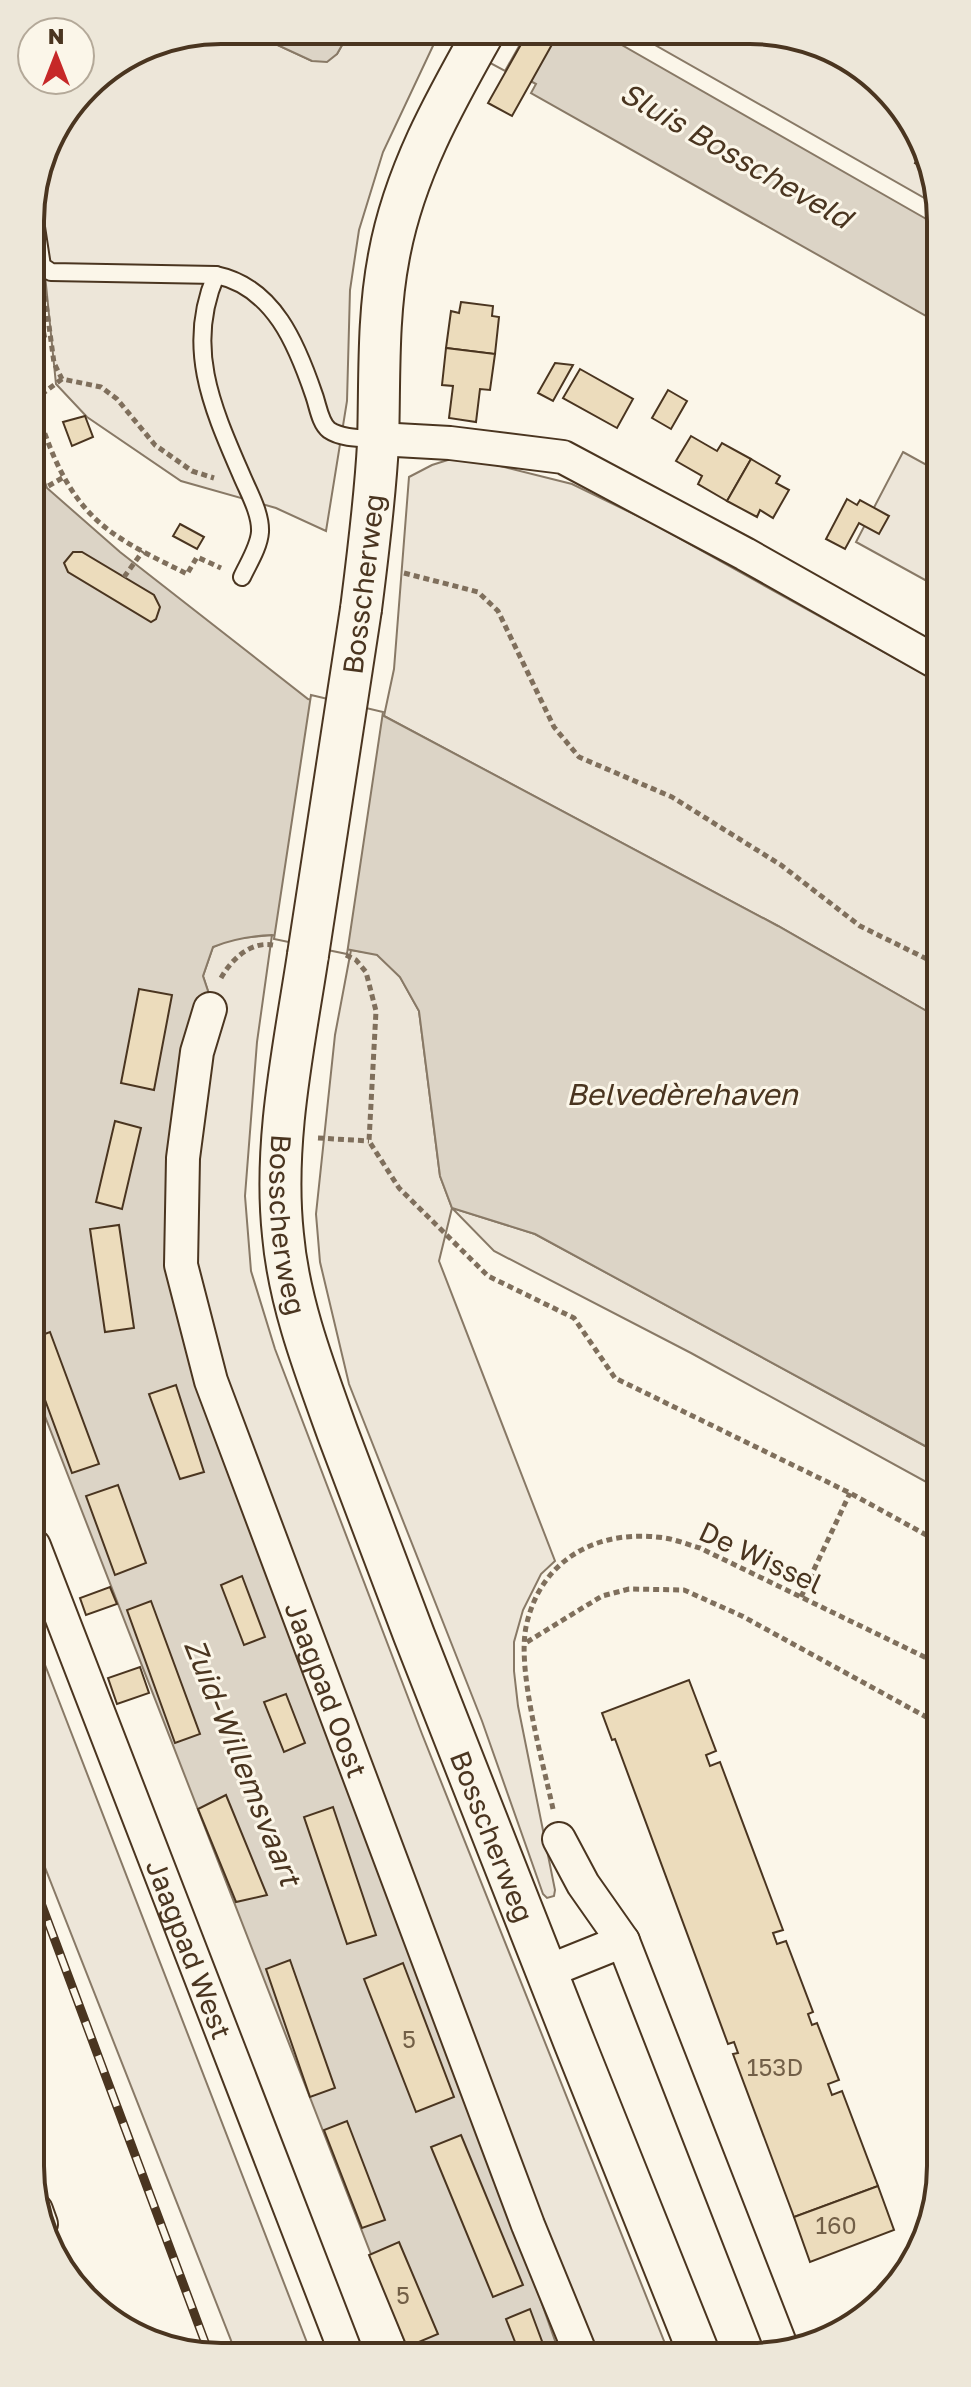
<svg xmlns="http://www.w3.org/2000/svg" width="971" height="2387" font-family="'Golos Text',sans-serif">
  <rect width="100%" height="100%" fill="#fbf6e9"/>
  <g fill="#ede6d9" stroke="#887966" stroke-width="2">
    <polygon points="221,30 245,30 312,61 337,54 350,31 440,31 383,152 359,230 350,290 347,401 326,531 276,508 181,481 87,417 56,384 36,186 49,137 95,78 148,44"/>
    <polygon points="634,33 787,34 876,78 935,172 935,204"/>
    <polygon points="903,452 936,470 936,586 856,542"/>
    <polygon points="454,458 480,461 572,484 650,522 936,681 937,1017 778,926 384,716 394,669 409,477 432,465"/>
    <polygon points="272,935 257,1042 245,1196 251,1271 275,1349 422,1734 668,2351 589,2352 173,1260 210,997 203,976 213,947 231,939"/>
    <polygon points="351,950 377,954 400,977 419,1011 440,1176 452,1208 535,1234 938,1453 939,1489 691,1353 494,1251 452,1208 439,1261 555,1561 541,1574 523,1610 514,1642 514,1671 518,1706 555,1890 554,1896 547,1898 543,1894 482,1721 349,1384 320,1262 316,1214 335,1035"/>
    <polygon points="35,1639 311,2353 236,2353 35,1842"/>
  </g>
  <g fill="#dcd4c6" stroke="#887966" stroke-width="2">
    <polygon points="245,30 350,31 337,54 327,62 312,61"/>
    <polygon points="440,31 599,32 935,224 935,321 531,93 536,84"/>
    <path d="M31,441L47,488L120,552L308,699L384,716L778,926L937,1017L938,1453L535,1234L452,1208L440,1176L419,1011L400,977L377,955L272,935C251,936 233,939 213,947L203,976L210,997L173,1260L559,2352H409L34,1388Z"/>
  </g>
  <g fill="#fbf6e9" stroke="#887966" stroke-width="2">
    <polygon points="442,31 527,32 505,71 440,36"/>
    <polygon points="311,695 383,712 347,954 274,939"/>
  </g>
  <g fill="#ecdcbc" stroke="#4a3520" stroke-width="2">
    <polygon points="528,32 559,32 512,116 488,103"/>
    <polygon points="922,151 935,172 935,174 915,163"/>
    <polygon points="461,302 493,306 492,316 499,317 495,354 446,348 451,311 459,313"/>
    <polygon points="446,348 495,354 490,390 480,389 476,422 449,418 453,386 442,385"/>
    <polygon points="555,363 573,365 553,401 538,393"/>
    <polygon points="580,369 633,399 617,428 563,398"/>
    <polygon points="668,390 687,401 671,429 652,418"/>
    <polygon points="85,416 93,437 72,446 63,422"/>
    <polygon points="691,436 717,451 722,443 751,459 727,501 698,484 702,476 676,461"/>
    <polygon points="751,459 780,476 776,483 789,490 773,518 760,510 757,517 727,501"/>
    <polygon points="847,499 857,505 860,500 889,516 879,534 859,523 845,549 826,539"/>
    <polygon points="31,506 43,527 31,533"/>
    <polygon points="180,524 204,537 197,549 173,536"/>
    <polygon points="73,552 82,552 154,595 160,607 156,619 151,622 68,572 64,563"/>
    <polygon points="139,989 172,995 154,1090 121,1083"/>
    <polygon points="115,1121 141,1128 122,1209 96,1202"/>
    <polygon points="119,1225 134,1328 105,1332 90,1229"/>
    <polygon points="50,1332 99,1464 72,1473 34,1370 34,1338"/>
    <polygon points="176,1385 204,1472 180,1479 149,1394"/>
    <polygon points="118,1485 146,1563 115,1575 86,1496"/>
    <polygon points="242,1576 265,1637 244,1645 221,1585"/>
    <polygon points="110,1587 117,1604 86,1615 80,1598"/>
    <polygon points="151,1601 200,1734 175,1743 127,1610"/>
    <polygon points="140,1667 149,1693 117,1704 108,1678"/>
    <polygon points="689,1680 716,1751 706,1755 710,1766 720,1762 783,1930 773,1933 777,1944 786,1941 813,2012 808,2014 812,2025 817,2023 839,2080 828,2084 832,2095 842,2091 878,2186 794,2217 733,2054 738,2053 734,2042 728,2044 615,1739 612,1740 602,1713"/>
    <polygon points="286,1694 305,1743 284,1752 264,1702"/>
    <polygon points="226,1795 267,1895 236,1902 198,1809"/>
    <polygon points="333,1807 376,1935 347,1944 304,1817"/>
    <polygon points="290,1960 335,2088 310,2097 266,1969"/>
    <polygon points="403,1963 454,2097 416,2112 364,1979"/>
    <polygon points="347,2121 385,2220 362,2228 324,2130"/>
    <polygon points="461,2135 523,2285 493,2297 431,2147"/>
    <polygon points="878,2186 894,2230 810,2262 794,2217"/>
    <polygon points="399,2242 438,2334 407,2347 369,2255"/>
    <polygon points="530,2309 546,2352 519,2352 506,2319"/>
  </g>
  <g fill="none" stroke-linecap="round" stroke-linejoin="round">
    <defs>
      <g id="service">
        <path d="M32,201L42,266L51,272L216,275C274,287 297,345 314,395C318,406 320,423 329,430C342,439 363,438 378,439"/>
        <path d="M216,275C185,347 212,407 241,474C248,491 261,513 260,532C259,547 248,564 242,577"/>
      </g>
      <g id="minor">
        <polyline points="378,439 450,443 563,457 745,554 936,662"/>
        <path id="s1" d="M210,1009L197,1052L183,1158L181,1265L211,1381L528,2225L580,2352"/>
        <path id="s2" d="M34,1546L346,2353"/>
        <polyline points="559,1839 583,1884 623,1941 783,2351"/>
        <polyline points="546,1972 623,1941"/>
        <polyline points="36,2210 41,2224"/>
      </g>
      <g id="tertiary">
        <path d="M361,609C368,554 375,500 378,444C380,381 377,318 389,256C404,174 444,103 484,32"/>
        <path id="s3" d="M308,955C294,1047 273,1142 283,1235C289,1303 315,1370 338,1434C363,1501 388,1568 414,1635C507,1874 602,2113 698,2351"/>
      </g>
    </defs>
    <use href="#service" stroke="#4a3520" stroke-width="20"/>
    <use href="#minor" stroke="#4a3520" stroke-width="36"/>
    <use href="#tertiary" stroke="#4a3520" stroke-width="44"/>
    <g stroke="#7f6f5c" stroke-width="5" stroke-dasharray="6 4" stroke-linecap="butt">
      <polyline points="45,296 54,363 62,379 101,387 117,399 155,445 192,471 214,478"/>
      <polyline points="31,338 50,334"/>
      <path d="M62,379L34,400C48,447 66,497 106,528C130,547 160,560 187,574L197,557L221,568"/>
      <polyline points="31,496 64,477"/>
      <polyline points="404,573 478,592 498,611 554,727 579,757 672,797 781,865 860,926 937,964"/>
      <polyline points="124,577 143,551"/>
      <polyline points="346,955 356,960 366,972 376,1011 369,1141 399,1188 488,1276 574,1318 615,1378 850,1493 939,1542"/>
      <path d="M221,978C231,960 250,941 273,945"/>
      <polyline points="318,1138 369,1141"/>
      <polyline points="801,1597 850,1493"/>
      <polyline points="527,1642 602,1596 629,1589 684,1590 742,1616 939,1724"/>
      <path d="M553,1809C543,1762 517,1672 526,1627C540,1559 598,1528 665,1538C677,1540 689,1545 700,1548L939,1664"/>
    </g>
    <use href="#service" stroke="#fbf6e9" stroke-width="16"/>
    <use href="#minor" stroke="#fbf6e9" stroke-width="32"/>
    <use href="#tertiary" stroke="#fbf6e9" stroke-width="40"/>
    <defs>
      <polyline id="rail" points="35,1887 209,2353"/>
    </defs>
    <use href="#rail" stroke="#4a3520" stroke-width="9"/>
    <use href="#rail" stroke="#fbf6e9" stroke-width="6" stroke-dasharray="18" stroke-linecap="butt"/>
    <defs>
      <polyline id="tertiary-bridge" points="308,955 361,609"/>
    </defs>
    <use href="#tertiary-bridge" stroke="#4a3520" stroke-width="44" stroke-linecap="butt"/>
    <use href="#tertiary-bridge" stroke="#fbf6e9" stroke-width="40"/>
  </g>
  <g text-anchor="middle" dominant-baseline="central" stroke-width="6" stroke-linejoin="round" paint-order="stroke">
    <g font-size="24" fill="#725f47">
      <text x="409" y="2038">5</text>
      <text x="775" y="2066">153D</text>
      <text x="836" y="2224">160</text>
      <text x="403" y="2294">5</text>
    </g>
    <g font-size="28" fill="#4a3520" stroke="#fbf6e9">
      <text transform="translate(363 584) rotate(-83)">Bosscherweg</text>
      <text stroke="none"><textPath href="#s3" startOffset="272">Bosscherweg</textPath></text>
      <text transform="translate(761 1557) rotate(25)">De Wissel</text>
      <text stroke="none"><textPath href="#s1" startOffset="708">Jaagpad Oost</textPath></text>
      <text stroke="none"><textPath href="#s3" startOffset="920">Bosscherweg</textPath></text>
      <text stroke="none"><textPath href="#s2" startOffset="432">Jaagpad West</textPath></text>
    </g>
    <g font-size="30" font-style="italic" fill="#4a3520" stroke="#fbf6e9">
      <text transform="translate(736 155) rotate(30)">Sluis Bosscheveld</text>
      <text x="682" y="1094">Belvedèrehaven</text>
      <text transform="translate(243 1762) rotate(68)">Zuid-Willemsvaart</text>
    </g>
  </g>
  <path d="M0 0H971V2387H0ZM221 44H750A177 177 0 0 1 927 221V2166A177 177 0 0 1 750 2343H221A177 177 0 0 1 44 2166V221A177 177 0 0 1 221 44Z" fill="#ede7d9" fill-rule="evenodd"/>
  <path fill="none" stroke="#4a3520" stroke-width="4" d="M221 44H750A177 177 0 0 1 927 221V2166A177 177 0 0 1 750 2343H221A177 177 0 0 1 44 2166V221A177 177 0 0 1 221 44Z"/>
  <g transform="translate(56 56)"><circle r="38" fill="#fbf6e9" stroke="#b4a999" stroke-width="2"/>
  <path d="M0-6L14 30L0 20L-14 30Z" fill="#c62828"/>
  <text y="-12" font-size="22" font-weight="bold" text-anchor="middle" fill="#4a3520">N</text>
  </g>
</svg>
